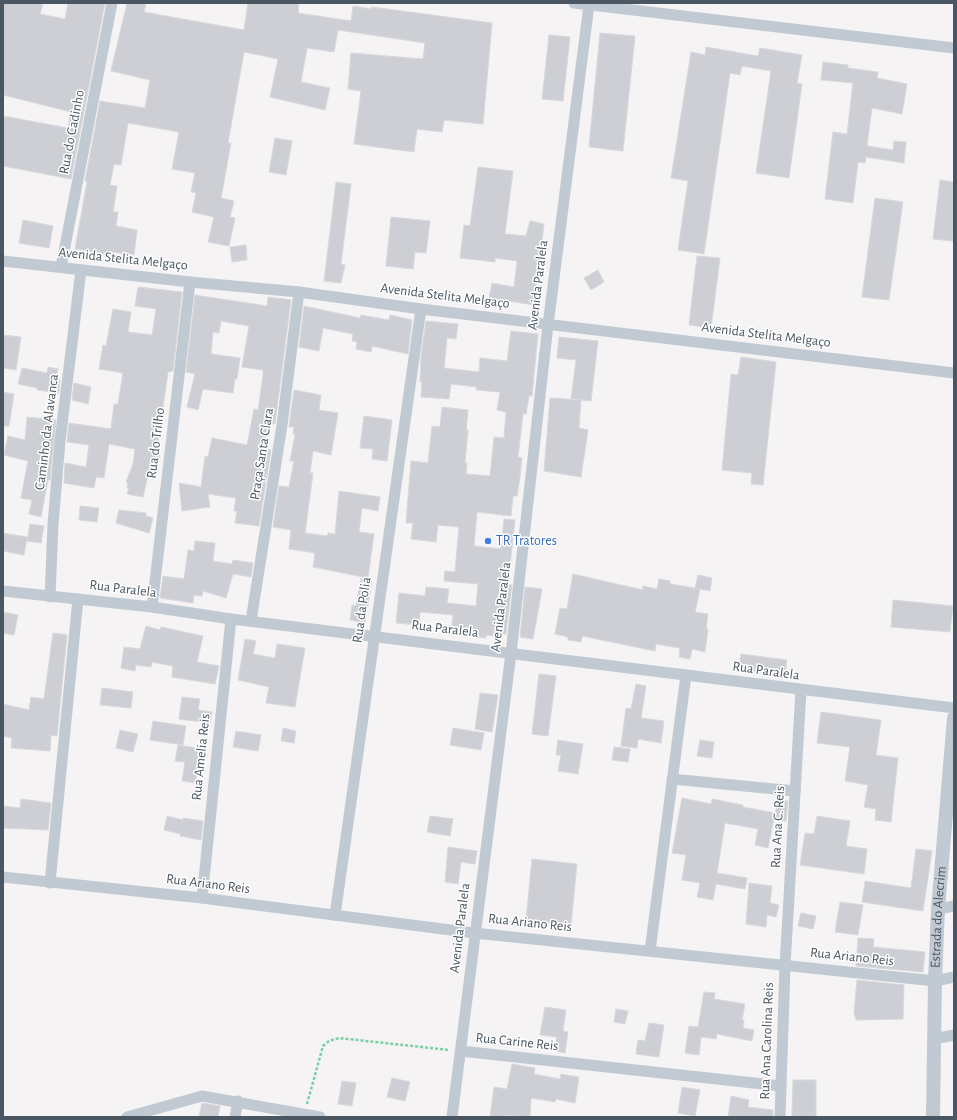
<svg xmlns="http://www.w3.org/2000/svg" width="957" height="1120" font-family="'Alegreya Sans',sans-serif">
  <rect width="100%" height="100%" fill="#f5f3f3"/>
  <g fill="#cdcfd5" stroke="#d7d9de">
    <polygon points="3,3 43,3 40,14 65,19 68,3 105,3 71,179 3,166 3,116 68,128 71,112 3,95"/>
    <polygon points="127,3 146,3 144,12 244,30 248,3 299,3 298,13 351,21 353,6 371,9 372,7 492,23 483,124 444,120 442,132 417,129 414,152 354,144 361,91 348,89 351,53 423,59 425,43 338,30 334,52 307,48 301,82 330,88 325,110 270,97 278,59 244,52 228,143 231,143 221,198 234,201 230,217 235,218 229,246 208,242 214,217 192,212 196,193 191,192 195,173 172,169 179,132 128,123 121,165 114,164 110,185 117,186 113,212 118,212 116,226 137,230 134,255 112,252 111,255 75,249 87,182 85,181 100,101 145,108 150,80 111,71"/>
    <polygon points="600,33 635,36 623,151 589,147"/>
    <polygon points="549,35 570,37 563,101 542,99"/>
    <polygon points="706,47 758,56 760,48 802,55 797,83 802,84 789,178 756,173 771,71 742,66 740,75 730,73 704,254 678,250 688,181 671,178 691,52 705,55"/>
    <polygon points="823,62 848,65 848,68 878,72 877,78 907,84 902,114 872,108 867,146 893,150 894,141 906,142 904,163 866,157 865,163 858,162 853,203 825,199 833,132 847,134 853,83 821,80"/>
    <polygon points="275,138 292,141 286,175 269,172"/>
    <polygon points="478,167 513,171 505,234 526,236 530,221 544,224 534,305 489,298 492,283 514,287 517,261 495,258 495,262 460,258 464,225 470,226"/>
    <polygon points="940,180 954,182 953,241 933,239"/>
    <polygon points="336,182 351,184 341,264 345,265 341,283 324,281"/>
    <polygon points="875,198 903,202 889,300 862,297"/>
    <polygon points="391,217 430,221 426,253 415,252 413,269 386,266"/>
    <polygon points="23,220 53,226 49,248 19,243"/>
    <polygon points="246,245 247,260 232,262 230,247"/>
    <polygon points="697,256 720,258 711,328 689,325"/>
    <polygon points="598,270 604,282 591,290 584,278"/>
    <polygon points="138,287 182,292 173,371 168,372 156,455 160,456 157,469 150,467 143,497 127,494 129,488 127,488 128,483 126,482 133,464 135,449 109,444 104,478 96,477 94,488 64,483 65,463 86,467 89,445 67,442 69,423 111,429 114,404 118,404 123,373 99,369 103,345 106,346 113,309 131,312 128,332 152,335 156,309 135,306"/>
    <polygon points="195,295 267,306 268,297 291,300 275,424 268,423 264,449 271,450 259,526 235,523 237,511 234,511 236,498 208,494 210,507 182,511 179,483 201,487 205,456 208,457 212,438 247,445 254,409 258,410 263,375 263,370 242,367 249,326 221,321 219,333 213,332 211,354 240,358 237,379 235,379 233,393 203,389 198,410 187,407 195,374 186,372"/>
    <polygon points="304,306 360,318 361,315 389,320 390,315 412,320 408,354 372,346 371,352 356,349 357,342 352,341 353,334 323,328 319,351 299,347"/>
    <polygon points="426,321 458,324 456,339 447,338 444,368 479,372 480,358 507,361 511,331 538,334 532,396 529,396 526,414 523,414 518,457 522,458 520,477 517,496 513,496 511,516 477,512 474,546 501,549 504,519 515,520 508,584 512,585 506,634 502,634 502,637 486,635 486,638 451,634 453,615 420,612 419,625 396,623 399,593 425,596 426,587 449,589 447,603 476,606 478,584 444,581 445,571 455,572 459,527 438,525 436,542 411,539 413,523 406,523 411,461 428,463 432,426 440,427 442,407 468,410 466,430 468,430 465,463 467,463 466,474 490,476 494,437 504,438 506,412 497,410 500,392 476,390 477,387 451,384 449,399 421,397 422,382 420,382 421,356"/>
    <polygon points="3,335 21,337 16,370 3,368"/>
    <polygon points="559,337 598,341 591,401 571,399 576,360 557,358"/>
    <polygon points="741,357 776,362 763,485 751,484 752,473 722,470 731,374 738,375"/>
    <polygon points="48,367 58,369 56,379 60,380 59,393 37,390 37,388 18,384 22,368 47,373"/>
    <polygon points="74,383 91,387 88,404 72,400"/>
    <polygon points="294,390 321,395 319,410 338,413 331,455 313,451 310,473 313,473 305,533 327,536 328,533 335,534 339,491 380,497 378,511 362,508 359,532 374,534 368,578 313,567 315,553 289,549 291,530 273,527 279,486 289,487 294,461 290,461 295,435 293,434 294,427 289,427"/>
    <polygon points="3,392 14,394 9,426 3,426"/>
    <polygon points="550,398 581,400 579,428 588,430 581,477 544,471"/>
    <polygon points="364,416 392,420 387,461 372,459 373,449 360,448"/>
    <polygon points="27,417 56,420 50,480 48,480 41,517 29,514 32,500 21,498 28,461 4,455 8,436 25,440"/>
    <polygon points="80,506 99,508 97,522 79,520"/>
    <polygon points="119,510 146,513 146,516 153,518 149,533 116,523"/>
    <polygon points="30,524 44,526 41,543 27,541"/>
    <polygon points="3,533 27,537 24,555 3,551"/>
    <polygon points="195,541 215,543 213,561 232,564 233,560 253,563 251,577 233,574 226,598 203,591 202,596 194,595 193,603 160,598 163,576 184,579 188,550 194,551"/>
    <polygon points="573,574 643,590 643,586 657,589 659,579 670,581 670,584 700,589 695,612 708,614 706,629 708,629 705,652 692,649 690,659 679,657 680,648 656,644 655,651 582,636 581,642 568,640 568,637 555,634 560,608 567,609"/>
    <polygon points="698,575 712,578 710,591 695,588"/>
    <polygon points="361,578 372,581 365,623 350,620 352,605 356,606"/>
    <polygon points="525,587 542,589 533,639 520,637"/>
    <polygon points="893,600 953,606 950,632 891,627"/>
    <polygon points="3,612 18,615 14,635 3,633"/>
    <polygon points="146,626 160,630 161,627 203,636 197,662 219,666 215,684 172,677 173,666 152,662 151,667 136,665 135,671 121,668 124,647 140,649"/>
    <polygon points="53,633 67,635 57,736 51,735 50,751 11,748 12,738 3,736 3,704 29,710 31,697 44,699"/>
    <polygon points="245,639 256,641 253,654 275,658 277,644 305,648 295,707 266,703 269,687 238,680"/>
    <polygon points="741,654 787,660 785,676 739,669"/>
    <polygon points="539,674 556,676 548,736 532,734"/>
    <polygon points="636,684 646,686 641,718 664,721 661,743 638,739 637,748 621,746 626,708 631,709"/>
    <polygon points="102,688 133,692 131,708 100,705"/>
    <polygon points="480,693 498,695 492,732 475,729"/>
    <polygon points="182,697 200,699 198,710 212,712 210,723 179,719"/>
    <polygon points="821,712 881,720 876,755 898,758 891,822 875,820 876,809 864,807 868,785 845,781 850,747 817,743"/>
    <polygon points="153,721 186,726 183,745 150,740"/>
    <polygon points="283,728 296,731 294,743 281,741"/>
    <polygon points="453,728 484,733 481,750 450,745"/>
    <polygon points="120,730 138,734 133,752 116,748"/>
    <polygon points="236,731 261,735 258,751 233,747"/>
    <polygon points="558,740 583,744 578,774 558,771 561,755 556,755"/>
    <polygon points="700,740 714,742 712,758 697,756"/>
    <polygon points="178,745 203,749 195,783 182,781 185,762 175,761"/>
    <polygon points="614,747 630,749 628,762 612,760"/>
    <polygon points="682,798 711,804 712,799 743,805 743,807 775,813 768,848 755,845 758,829 725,823 717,873 747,878 745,889 716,884 713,900 697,897 700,883 682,880 686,855 672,853"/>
    <polygon points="21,799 51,803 48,830 3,828 3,806 20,808"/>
    <polygon points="778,800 788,801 786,821 774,820"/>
    <polygon points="167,816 183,820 183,818 203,821 201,840 180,836 181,834 164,830"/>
    <polygon points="430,816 453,819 450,836 427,832"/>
    <polygon points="817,816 850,821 846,846 867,849 864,874 800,865 805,833 814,834"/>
    <polygon points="448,847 477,851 475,864 461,862 458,884 445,882"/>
    <polygon points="916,849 932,851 923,911 862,902 865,881 911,888"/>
    <polygon points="532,859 577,864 571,925 526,920"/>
    <polygon points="749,883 772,886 770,903 779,905 776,917 767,915 766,927 746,924"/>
    <polygon points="840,902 863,905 858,935 835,932"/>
    <polygon points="801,913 816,916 813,929 798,926"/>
    <polygon points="858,938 874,939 873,947 925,952 923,972 856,966"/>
    <polygon points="857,980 904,985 903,1019 856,1020 854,1013"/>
    <polygon points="704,992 715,993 714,999 745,1004 742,1020 744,1020 743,1028 754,1030 752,1041 717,1034 716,1039 701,1037 699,1055 685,1053 689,1026 698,1027"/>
    <polygon points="545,1007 566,1010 563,1031 568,1032 565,1053 555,1051 557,1037 540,1035"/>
    <polygon points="616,1009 628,1011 625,1024 614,1022"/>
    <polygon points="649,1023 664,1025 659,1057 636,1054 638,1040 645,1041"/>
    <polygon points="512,1064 535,1068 534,1074 560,1079 561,1074 579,1077 575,1103 556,1099 555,1102 531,1098 530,1117 505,1115 505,1117 490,1117 494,1087 507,1089"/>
    <polygon points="392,1078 410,1082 405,1101 387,1097"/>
    <polygon points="793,1080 816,1080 816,1117 792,1117"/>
    <polygon points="342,1081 356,1083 352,1106 338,1104"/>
    <polygon points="682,1087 700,1090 695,1116 678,1113"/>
    <polygon points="731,1096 749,1100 748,1107 773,1110 773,1117 728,1117"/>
    <polygon points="202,1103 220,1106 218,1117 199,1117"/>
  </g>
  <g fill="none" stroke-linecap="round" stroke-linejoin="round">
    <polyline stroke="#7ad0a6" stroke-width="2.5" stroke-dasharray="3 2" stroke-linecap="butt" points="307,1104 323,1046 329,1041 339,1038 449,1050"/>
    <g stroke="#c1cad2" stroke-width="11">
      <polyline points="574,3 954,48"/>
      <polyline points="3,261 190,282 299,292 421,309 954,373"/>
      <polyline points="61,267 112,3"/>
      <polyline points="3,591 152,607 231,619 954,708"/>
      <polyline points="50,597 53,524 60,441 81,270"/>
      <polyline points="152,607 190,282"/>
      <polyline points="251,621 282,425 299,292"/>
      <polyline points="672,779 795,791"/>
      <polyline points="3,877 202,898 474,933 935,981 954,977"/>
      <polyline points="50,883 78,599"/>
      <polyline points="202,898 231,619"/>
      <polyline points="938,909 954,906"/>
      <polyline points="335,915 421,309"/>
      <polyline points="650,951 686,675"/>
      <polyline points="934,1039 954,1035"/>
      <polyline points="461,1051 781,1086"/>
      <polyline points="127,1117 202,1096 320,1117"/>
      <polyline points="235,1117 238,1101"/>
      <polyline points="452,1117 511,653 548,325 589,5"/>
      <polyline points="780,1117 785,966 801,690"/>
    </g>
    <path stroke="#c1cad2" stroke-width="14" id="s1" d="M933,1117L935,981L938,909L954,718"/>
  </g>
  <circle fill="#3f7fe0" stroke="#fff" stroke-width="1.5" cx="488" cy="541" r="4"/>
  <g text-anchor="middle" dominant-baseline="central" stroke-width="3" stroke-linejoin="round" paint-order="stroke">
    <g font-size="14" fill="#4a5661" stroke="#fff">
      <text transform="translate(72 132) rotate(-79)">Rua do Cadinho</text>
      <text transform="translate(123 259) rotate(6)">Avenida Stelita Melgaço</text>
      <text transform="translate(538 285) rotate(-83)">Avenida Paralela</text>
      <text transform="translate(445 296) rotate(7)">Avenida Stelita Melgaço</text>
      <text transform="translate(766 335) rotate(7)">Avenida Stelita Melgaço</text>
      <text transform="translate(47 432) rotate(-83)">Caminho da Alavanca</text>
      <text transform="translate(156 443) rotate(-83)">Rua do Trilho</text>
      <text transform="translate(262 454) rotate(-81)">Praça Santa Clara</text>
      <text transform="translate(123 589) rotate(7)">Rua Paralela</text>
      <text transform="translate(501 607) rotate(-83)">Avenida Paralela</text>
      <text transform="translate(362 610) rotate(-82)">Rua da Polia</text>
      <text transform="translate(445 629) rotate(7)">Rua Paralela</text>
      <text transform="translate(766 671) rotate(8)">Rua Paralela</text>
      <text transform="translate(201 757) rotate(-84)">Rua Amelia Reis</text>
      <text transform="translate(778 827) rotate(-87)">Rua Ana C. Reis</text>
      <text transform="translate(208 884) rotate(7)">Rua Ariano Reis</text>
      <text stroke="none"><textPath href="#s1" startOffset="200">Estrada do Alecrim</textPath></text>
      <text transform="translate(530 923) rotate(6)">Rua Ariano Reis</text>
      <text transform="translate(460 928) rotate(-83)">Avenida Paralela</text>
      <text transform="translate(852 957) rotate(6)">Rua Ariano Reis</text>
      <text transform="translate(767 1041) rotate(-88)">Rua Ana Carolina Reis</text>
      <text transform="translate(517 1042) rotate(6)">Rua Carine Reis</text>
    </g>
    <g font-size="14" fill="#366cbe" stroke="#fff" text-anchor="start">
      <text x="496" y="541">TR Tratores</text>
    </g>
  </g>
  <rect width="957" height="1120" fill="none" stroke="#4a5661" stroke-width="8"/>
</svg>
